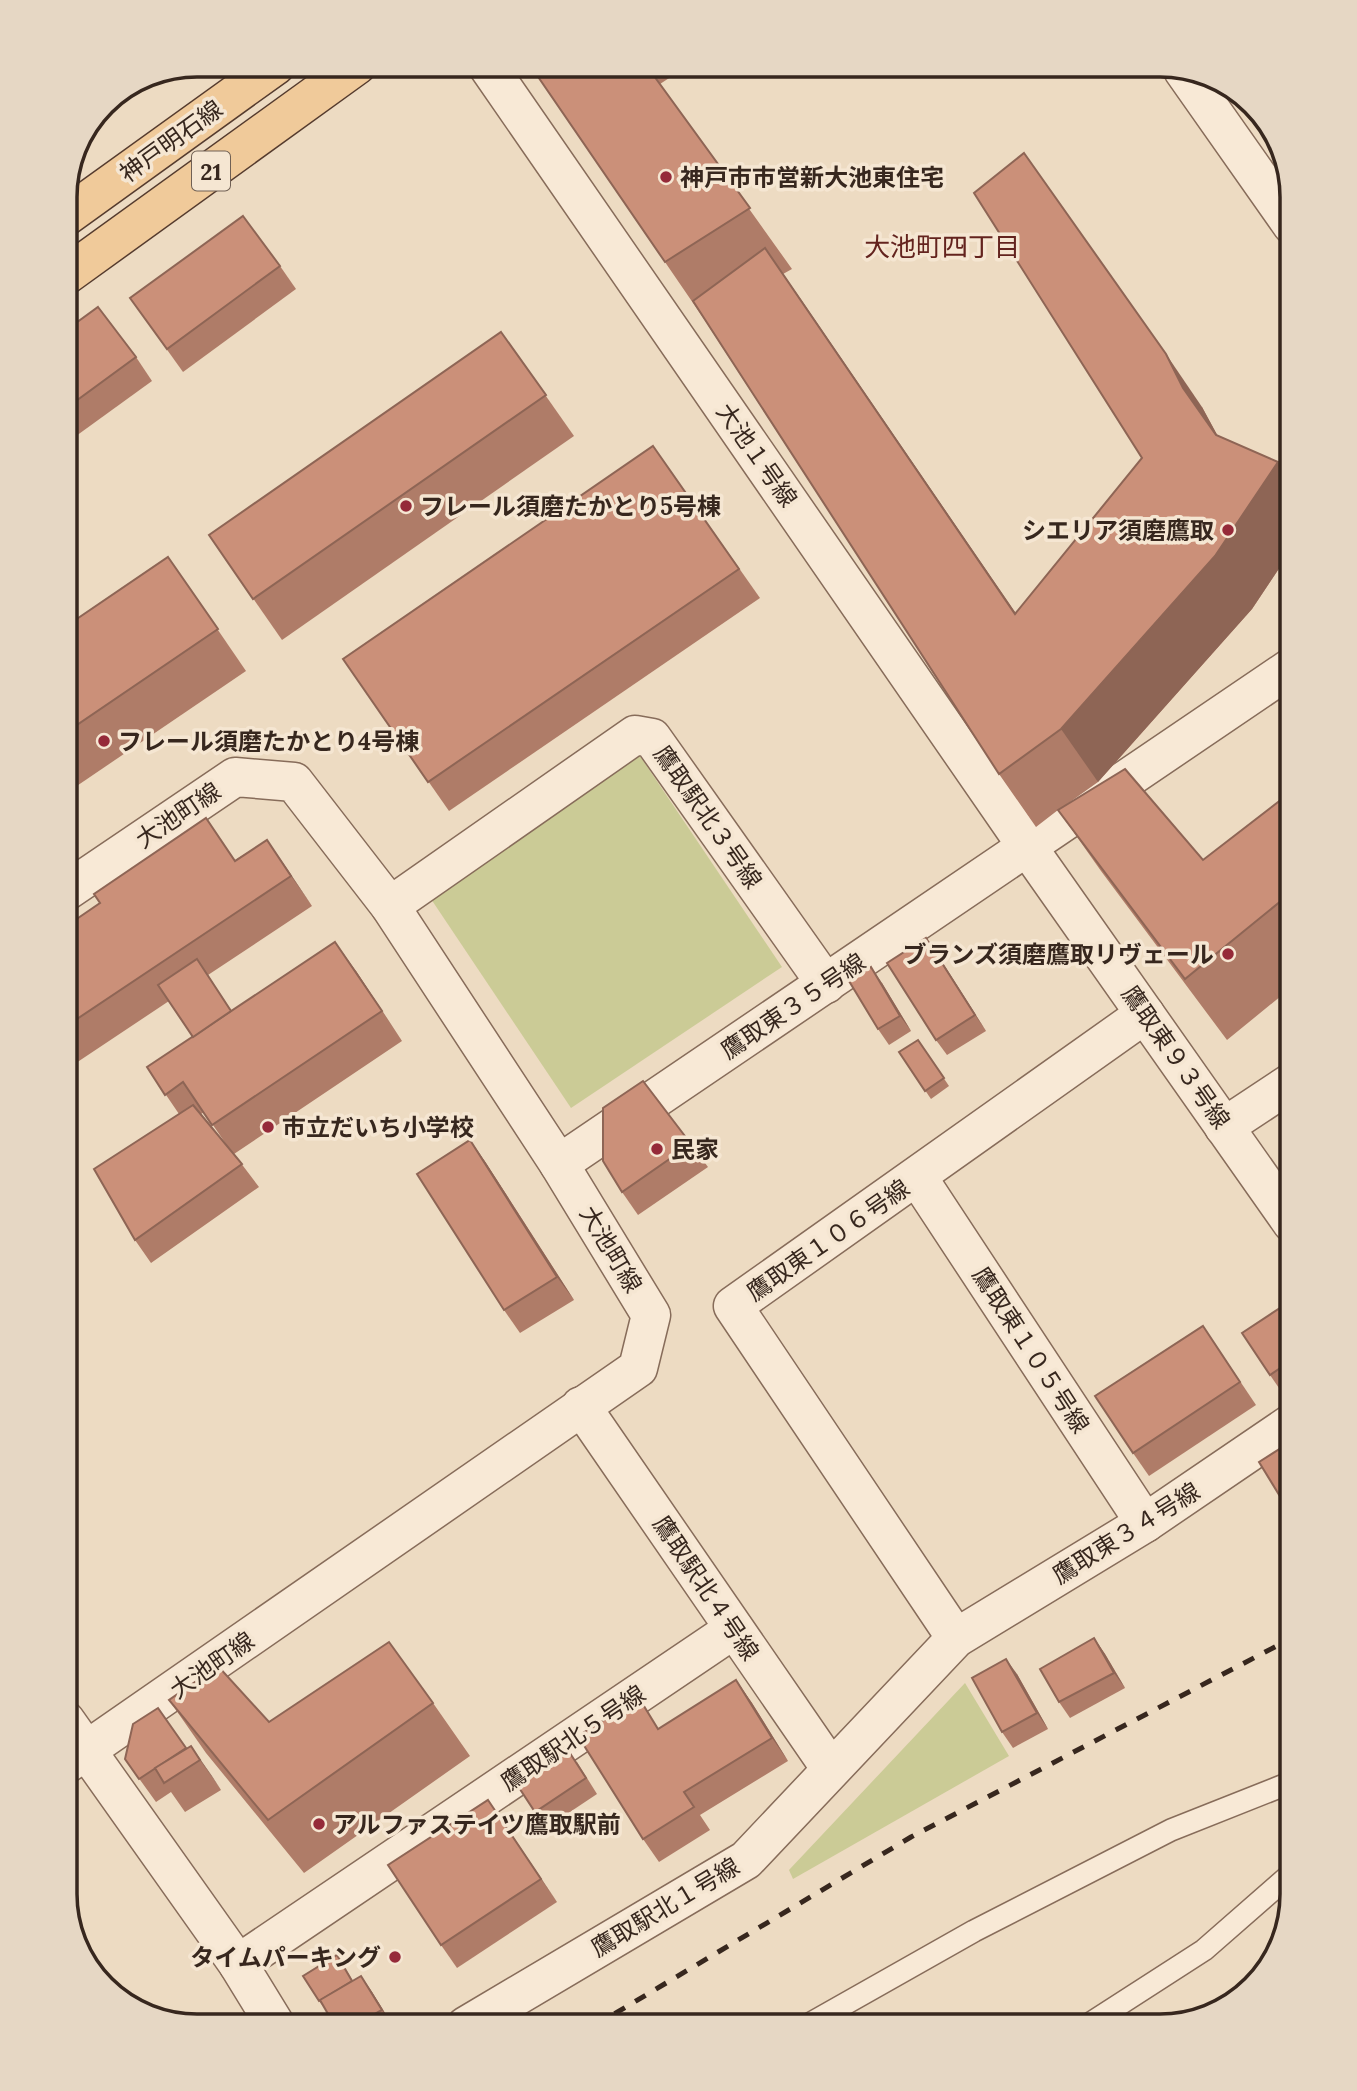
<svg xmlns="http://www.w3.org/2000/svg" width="1357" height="2091" font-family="Lora,'Noto Sans JP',serif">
  <rect width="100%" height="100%" fill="#eddbc2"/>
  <g fill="#cbcb96">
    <polygon points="640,756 782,967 571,1108 429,896"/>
    <polygon points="965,1683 1009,1756 793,1879 789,1870"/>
  </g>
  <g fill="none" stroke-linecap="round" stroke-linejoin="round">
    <defs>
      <g id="service">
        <polyline points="806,2026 974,1931 1171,1830 1292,1782"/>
        <polyline points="1086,2026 1204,1950 1292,1873"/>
      </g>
      <g id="minor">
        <polyline points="1183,70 1292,225"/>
        <polyline points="1224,1127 1292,1082"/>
        <polyline points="559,1164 1292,667"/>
        <polyline points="918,1178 1145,1523"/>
        <polyline points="581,1406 831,1769"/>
        <polyline points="956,1638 733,1306 1145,1014"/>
        <polyline points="65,1720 238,1964 276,2026"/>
        <polyline points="238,1964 734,1629"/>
        <polyline points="466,2026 746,1860 956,1638 1145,1523 1292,1423"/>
      </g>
      <g id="tertiary">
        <polyline points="487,65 1026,845 1292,1223"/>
        <polyline points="390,906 635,735 652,738 826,984"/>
        <polyline points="65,1765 638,1368 651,1315 559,1164 390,906 294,782 235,777 65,892"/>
      </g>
      <g id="primary">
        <polyline points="65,217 276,65"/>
        <polyline points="65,276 357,65"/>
      </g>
    </defs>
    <use href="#service" stroke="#876c5a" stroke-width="24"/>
    <use href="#minor" stroke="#876c5a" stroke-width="41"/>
    <use href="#tertiary" stroke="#876c5a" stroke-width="41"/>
    <use href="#primary" stroke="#553b2e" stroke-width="41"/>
    <use href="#service" stroke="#f8e9d6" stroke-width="21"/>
    <use href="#minor" stroke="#f8e9d6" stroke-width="38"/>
    <use href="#tertiary" stroke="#f8e9d6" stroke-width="38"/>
    <use href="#primary" stroke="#f0ca9a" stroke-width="38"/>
    <polyline stroke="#37271e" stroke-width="5" stroke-dasharray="12 12" stroke-linecap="butt" points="594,2026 911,1837 1292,1638"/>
  </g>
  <g fill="#af7c68" fill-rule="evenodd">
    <polygon points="530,65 689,65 660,84 792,269 783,274 1015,613 1202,407 1217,435 1278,462 1292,483 1292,549 1252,609 1098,782 1063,807 1203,860 1292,794 1292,987 1227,1040 1101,871 1058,810 1036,827 999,774 704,319"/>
    <polygon points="280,266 296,289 183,372 130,298"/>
    <polygon points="65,331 136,357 152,381 65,444"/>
    <polygon points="501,332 574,436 282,640 209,535"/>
    <polygon points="653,446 760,598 449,811 343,659"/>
    <polygon points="168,557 246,671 65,794 65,627"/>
    <path d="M267,840L312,906L208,975L231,1011L356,971L402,1041L234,1154L259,1187L151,1263L135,1240L179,1114L147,1067L193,1037L169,1001L70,1067L65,1079V927L235,860ZM204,1112L226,1144L201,1114Z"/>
    <polygon points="937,954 986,1031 947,1055 936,1040"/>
    <polygon points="882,983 911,1031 889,1045 878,1029"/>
    <polygon points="918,1040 949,1086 931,1099 899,1052"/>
    <polygon points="470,1140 486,1163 574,1300 520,1333 504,1310"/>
    <polygon points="691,1144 708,1167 638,1215 622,1192"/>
    <polygon points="1292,1300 1292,1383 1281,1391 1270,1375"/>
    <polygon points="1203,1326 1256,1405 1149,1476 1133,1453"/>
    <polygon points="1094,1638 1105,1654 1125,1688 1070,1718 1059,1702"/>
    <polygon points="1017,1674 1048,1729 1013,1748 1002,1732"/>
    <polygon points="736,1680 752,1703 788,1761 700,1815 710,1830 659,1862 643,1839"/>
    <polygon points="169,1700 269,1722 433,1703 470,1756 304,1873 206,1753"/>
    <polygon points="158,1708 186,1749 191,1746 221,1790 185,1812 171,1792 156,1802 125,1759"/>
    <polygon points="577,1762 597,1794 546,1828 535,1812"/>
    <polygon points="488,1800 557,1902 457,1968 441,1945"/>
    <polygon points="337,1955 353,1981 361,1976 372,1992 393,2026 335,2026 325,2009 319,2001"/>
  </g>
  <g fill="#8e6555">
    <polygon points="765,248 802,301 1052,666 1015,614"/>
    <polygon points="1166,354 1202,407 1220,440 1183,388"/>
    <polygon points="1278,462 1292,483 1292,549 1252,609 1098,782 1061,729"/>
    <polygon points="267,840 288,870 312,906 291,876"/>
    <polygon points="926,938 937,954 986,1031 975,1015"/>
    <polygon points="335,942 356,971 402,1041 382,1011"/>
    <polygon points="871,967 882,983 911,1031 900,1016"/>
    <polygon points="65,1060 70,1067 65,1079"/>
    <polygon points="470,1140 486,1163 574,1300 557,1277"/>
    <polygon points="1094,1638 1105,1654 1125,1688 1114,1673"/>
    <polygon points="1006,1659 1017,1674 1048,1729 1037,1713"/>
    <polygon points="736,1680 752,1703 788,1761 772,1738"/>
    <polygon points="191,1746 212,1776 221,1790 200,1760"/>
    <polygon points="488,1800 504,1823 557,1902 541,1879"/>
    <polygon points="361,1976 372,1992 393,2026 382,2010"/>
  </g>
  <g fill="#cb9079" stroke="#8e6555" stroke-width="2">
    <polygon points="530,65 646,65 750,208 665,262"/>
    <polygon points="1024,153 1166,354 1183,388 1216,435 1278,462 1215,556 1061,729 999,774 693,301 765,248 1015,614 1142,458 974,193"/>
    <polygon points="243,216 280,266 167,349 130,298"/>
    <polygon points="98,307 136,357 65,409 65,331"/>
    <polygon points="501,332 546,395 253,599 209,535"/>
    <polygon points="653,446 739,569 428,782 343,659"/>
    <polygon points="1292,470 1292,480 1287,473"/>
    <polygon points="168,557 218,629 65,733 65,627"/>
    <polygon points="1125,769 1203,860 1291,792 1292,794 1292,892 1185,979 1058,810"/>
    <polygon points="206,818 235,861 267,840 291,876 65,1027 65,927 100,903 94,894"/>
    <polygon points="926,938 975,1015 936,1040 887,963"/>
    <polygon points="335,942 382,1011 212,1125 183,1082 165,1095 147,1067"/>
    <polygon points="197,959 231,1011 193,1037 158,985"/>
    <polygon points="871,967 900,1016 878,1029 849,981"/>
    <polygon points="918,1040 944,1078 925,1091 899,1052"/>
    <polygon points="643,1081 691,1144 622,1192 603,1161 603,1108"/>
    <polygon points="193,1105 242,1164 135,1240 94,1169"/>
    <polygon points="470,1140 557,1277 504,1310 417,1174"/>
    <polygon points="1292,1300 1292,1360 1270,1375 1242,1333"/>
    <polygon points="1203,1326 1240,1382 1133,1453 1095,1396"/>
    <polygon points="1292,1441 1292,1516 1259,1462"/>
    <polygon points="1094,1638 1114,1673 1059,1702 1040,1669"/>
    <polygon points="389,1642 433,1703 268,1820 169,1700 218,1666 269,1722"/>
    <polygon points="1006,1659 1037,1713 1002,1732 972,1678"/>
    <polygon points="736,1680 772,1738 684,1792 694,1807 643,1839 578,1736 639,1698 658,1729"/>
    <polygon points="158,1708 186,1748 139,1779 125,1759 133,1724"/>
    <polygon points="191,1746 200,1760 164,1783 155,1768"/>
    <polygon points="566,1747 586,1778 535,1812 514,1780"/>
    <polygon points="488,1800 541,1879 441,1945 388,1865"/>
    <polygon points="337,1955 352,1981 319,2001 303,1976"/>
    <polygon points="361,1976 382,2010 353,2026 335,2026 320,2000"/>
  </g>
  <g fill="#952a39" stroke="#f5e6d2" stroke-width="2.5">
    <circle cx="666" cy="177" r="7"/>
    <circle cx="406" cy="506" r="7"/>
    <circle cx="1228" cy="530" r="7"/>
    <circle cx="104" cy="741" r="7"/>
    <circle cx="1228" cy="954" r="7"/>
    <circle cx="268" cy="1127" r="7"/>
    <circle cx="657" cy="1149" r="7"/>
    <circle cx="319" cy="1824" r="7"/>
    <circle cx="395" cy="1957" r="7"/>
  </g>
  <g text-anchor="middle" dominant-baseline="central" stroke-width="7" stroke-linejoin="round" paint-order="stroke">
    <rect fill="#f5e6d2" stroke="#706054" stroke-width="2" x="192" y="151.5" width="38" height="39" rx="5"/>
    <g font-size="23" font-weight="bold" fill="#37271e">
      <text x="211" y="171">21</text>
    </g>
    <g font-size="24" fill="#37271e" stroke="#f5e6d2">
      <text transform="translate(171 141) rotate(-36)">神戸明石線</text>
      <text transform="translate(757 455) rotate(55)">大池１号線</text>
      <text transform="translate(178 815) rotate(-34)">大池町線</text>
      <text transform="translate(708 817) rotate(55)">鷹取駅北３号線</text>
      <text transform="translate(793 1006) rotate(-34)">鷹取東３５号線</text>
      <text transform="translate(1176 1057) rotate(55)">鷹取東９３号線</text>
      <text transform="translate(828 1240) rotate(-35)">鷹取東１０６号線</text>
      <text transform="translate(611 1249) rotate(59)">大池町線</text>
      <text transform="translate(1031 1350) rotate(57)">鷹取東１０５号線</text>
      <text transform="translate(1126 1533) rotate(-32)">鷹取東３４号線</text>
      <text transform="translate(706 1588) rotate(56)">鷹取駅北４号線</text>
      <text transform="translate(212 1665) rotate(-35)">大池町線</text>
      <text transform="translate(573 1738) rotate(-34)">鷹取駅北５号線</text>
      <text transform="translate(665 1907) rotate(-31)">鷹取駅北１号線</text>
    </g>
    <g font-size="24" font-weight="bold" fill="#37271e" stroke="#f5e6d2" text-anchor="start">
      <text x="680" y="177">神戸市市営新大池東住宅</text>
      <text x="420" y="506">フレール須磨たかとり5号棟</text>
      <text x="1214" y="530" text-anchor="end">シエリア須磨鷹取</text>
      <text x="118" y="741">フレール須磨たかとり4号棟</text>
      <text x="1214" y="954" text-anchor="end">ブランズ須磨鷹取リヴェール</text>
      <text x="282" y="1127">市立だいち小学校</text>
      <text x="671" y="1149">民家</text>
      <text x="333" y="1824">アルファステイツ鷹取駅前</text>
      <text x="381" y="1957" text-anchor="end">タイムパーキング</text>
    </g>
    <g font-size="26" fill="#63231e" stroke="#f5e6d2">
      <text x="942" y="246">大池町四丁目</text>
    </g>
  </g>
  <path d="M0 0H1357V2091H0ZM197 77H1160A120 120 0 0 1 1280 197V1894A120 120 0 0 1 1160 2014H197A120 120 0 0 1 77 1894V197A120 120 0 0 1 197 77Z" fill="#e6d7c4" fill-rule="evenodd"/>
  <path fill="none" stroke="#37271e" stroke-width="3.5" d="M197 77H1160A120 120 0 0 1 1280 197V1894A120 120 0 0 1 1160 2014H197A120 120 0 0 1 77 1894V197A120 120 0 0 1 197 77Z"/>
</svg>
